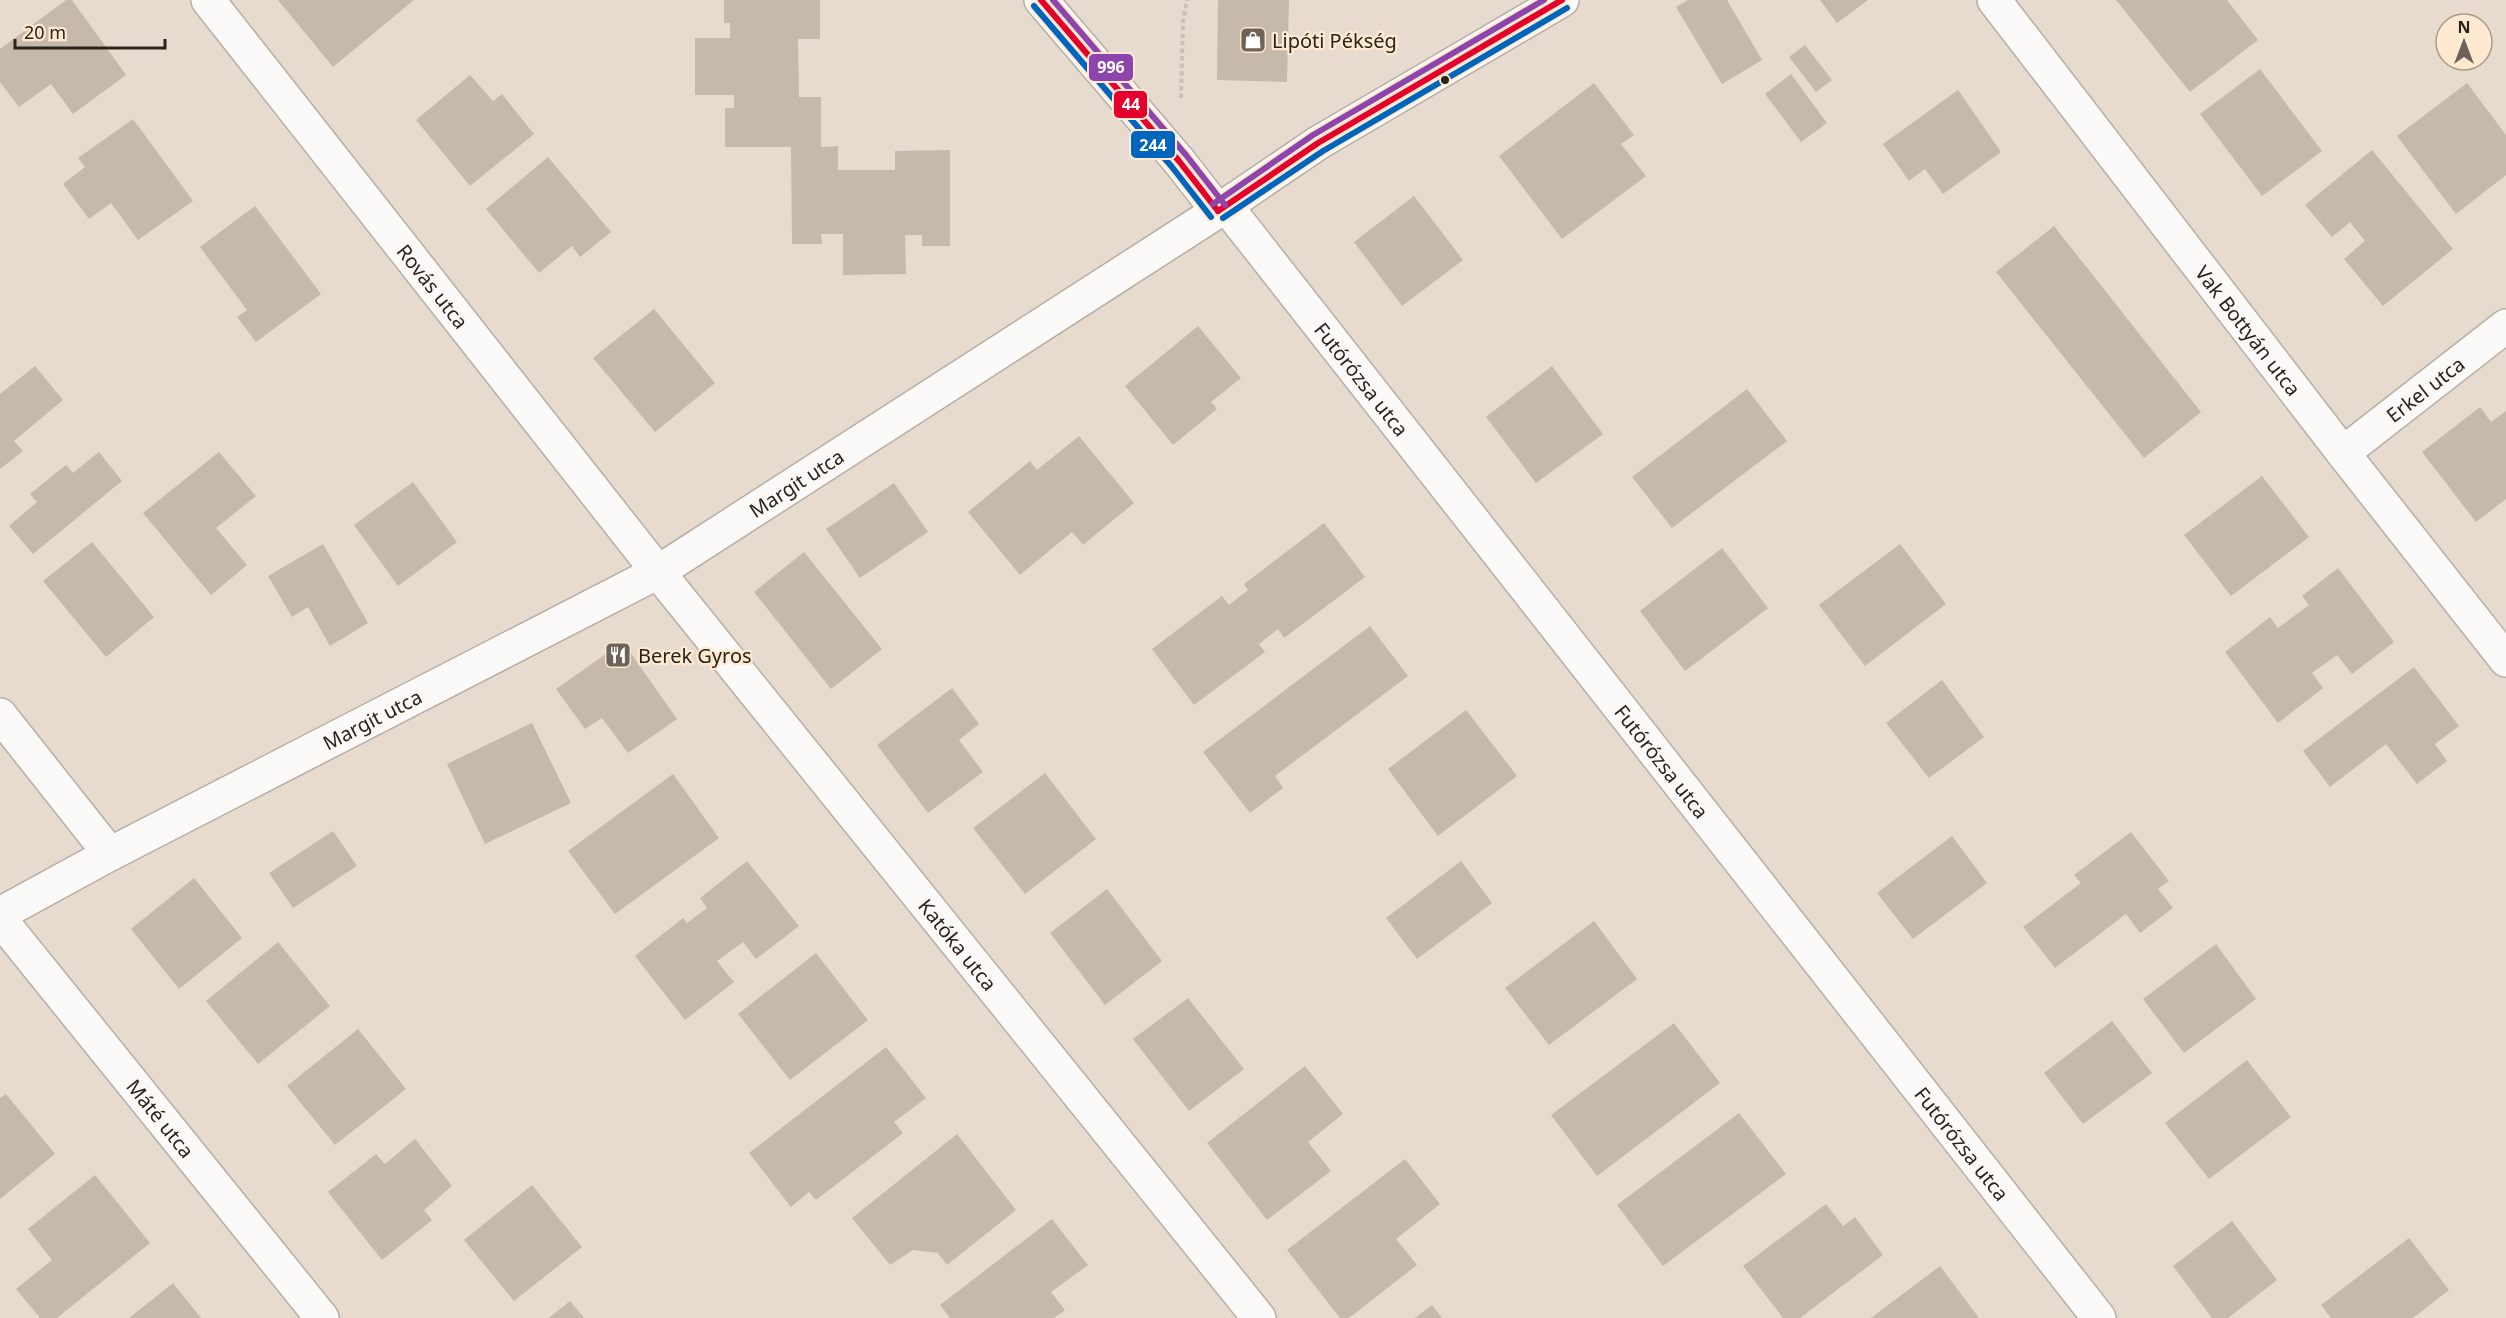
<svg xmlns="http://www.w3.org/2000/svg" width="2506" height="1318" font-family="'Noto Sans',sans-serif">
  <rect width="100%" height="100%" fill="#e7dbcf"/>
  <g fill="#c5b9ab">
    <polygon points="66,0 72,0 126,75 73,114 51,84 19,107 0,82 0,49"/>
    <polygon points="278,0 414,0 333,67"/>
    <polygon points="724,0 820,0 820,39 798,39 799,97 821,97 821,147 838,146 838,170 895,170 895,151 950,150 950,246 922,246 922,235 905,235 906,274 843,275 843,234 821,234 822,244 792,244 791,147 725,147 725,108 734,108 734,95 695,95 695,38 730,38 730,23 724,23"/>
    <polygon points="1218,0 1289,0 1287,82 1217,80"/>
    <polygon points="1688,0 1727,0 1762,60 1722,84 1676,7"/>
    <polygon points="1820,0 1868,0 1837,23"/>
    <polygon points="2116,0 2227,0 2258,40 2190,92"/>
    <polygon points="1805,45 1832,80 1816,92 1789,57"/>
    <polygon points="2260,69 2322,151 2262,196 2200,114"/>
    <polygon points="1791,74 1827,123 1801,142 1765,94"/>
    <polygon points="470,75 493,101 502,94 534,134 470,186 416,120"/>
    <polygon points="1594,83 1634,135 1621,144 1646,176 1562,239 1499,156"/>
    <polygon points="2467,83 2506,135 2506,175 2456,214 2397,136"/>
    <polygon points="1958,90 2001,152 1943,194 1925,169 1909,181 1883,144"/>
    <polygon points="133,119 193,201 138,240 111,203 89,219 63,184 85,167 78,158"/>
    <polygon points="2372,150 2453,249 2383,306 2344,259 2365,241 2350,222 2332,237 2305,205"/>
    <polygon points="548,157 611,232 580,257 572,246 539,273 486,209"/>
    <polygon points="1414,196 1463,260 1402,306 1354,242"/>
    <polygon points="255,206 321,294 256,342 237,317 247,310 200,247"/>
    <polygon points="2054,226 2201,412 2144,458 1996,272"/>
    <polygon points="654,309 715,383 655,432 593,358"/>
    <polygon points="1198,326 1241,378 1211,402 1217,409 1173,445 1125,386"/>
    <polygon points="35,366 63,400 14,441 23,451 0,469 0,394"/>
    <polygon points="1552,366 1603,434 1536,483 1486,417"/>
    <polygon points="1747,389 1787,441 1672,528 1632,477"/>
    <polygon points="2480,407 2491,422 2506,411 2506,499 2476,522 2422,452"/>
    <polygon points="1079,436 1134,503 1083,545 1072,532 1020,575 968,512 1030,461 1037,470"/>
    <polygon points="99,452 122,481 33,554 9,526 37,502 30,494 66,465 73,473"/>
    <polygon points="219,452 256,496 216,528 247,565 211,595 143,513"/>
    <polygon points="2262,476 2309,537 2231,596 2184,535"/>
    <polygon points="413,482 457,542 398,586 354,525"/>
    <polygon points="894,483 928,532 860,578 826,529"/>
    <polygon points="1324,523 1365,577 1284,638 1278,629 1259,644 1265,652 1194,705 1152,649 1222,596 1229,605 1248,590 1244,584"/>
    <polygon points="92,542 154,617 106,657 43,581"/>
    <polygon points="323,544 368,623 330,646 308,607 292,617 268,576"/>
    <polygon points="1900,544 1946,604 1865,666 1819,605"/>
    <polygon points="1722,548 1768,608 1685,671 1640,611"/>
    <polygon points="804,552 882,649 831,689 754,592"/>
    <polygon points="2338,568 2394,642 2352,674 2337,655 2312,673 2323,688 2278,723 2225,652 2270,617 2278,628 2309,605 2302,596"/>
    <polygon points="1370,626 1408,676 1275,776 1283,788 1250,813 1203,752"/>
    <polygon points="623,642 677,719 628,753 602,718 585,729 556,689"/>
    <polygon points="2414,667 2459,726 2435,744 2447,761 2417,784 2386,744 2330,787 2303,751"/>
    <polygon points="1942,680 1984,737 1929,778 1886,723"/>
    <polygon points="952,688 979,724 959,740 983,772 928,813 877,745"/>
    <polygon points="1466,710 1517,776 1438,836 1388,769"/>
    <polygon points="532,723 571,803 485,844 447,764"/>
    <polygon points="1045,773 1096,839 1025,894 973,828"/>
    <polygon points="673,774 719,838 615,914 568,851"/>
    <polygon points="333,831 357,866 293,908 269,873"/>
    <polygon points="2131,832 2169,881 2158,889 2173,908 2140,933 2126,914 2055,968 2023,927 2081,883 2074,875"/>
    <polygon points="1952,836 1987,883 1913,939 1877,893"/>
    <polygon points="747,861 799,926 756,959 743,942 717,961 734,982 685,1020 635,956 683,918 687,923 707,908 700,898"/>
    <polygon points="1461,861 1492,903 1417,959 1386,918"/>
    <polygon points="194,878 242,938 179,989 131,929"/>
    <polygon points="1107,889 1162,961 1105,1005 1050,933"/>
    <polygon points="1594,921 1637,979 1549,1045 1505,988"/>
    <polygon points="278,942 330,1006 258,1064 206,1001"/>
    <polygon points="2216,944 2256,999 2184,1053 2143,999"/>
    <polygon points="816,953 868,1020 790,1080 738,1014"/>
    <polygon points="1188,998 1244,1069 1189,1111 1133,1039"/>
    <polygon points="2112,1021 2152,1073 2083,1124 2044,1073"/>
    <polygon points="1674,1023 1720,1083 1597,1176 1551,1115"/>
    <polygon points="358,1029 406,1089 335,1145 287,1086"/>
    <polygon points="886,1047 926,1098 894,1122 903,1133 816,1200 809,1192 791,1207 749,1153"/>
    <polygon points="2247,1060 2291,1117 2209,1179 2165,1123"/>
    <polygon points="1305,1066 1343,1114 1308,1142 1331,1171 1267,1220 1207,1143"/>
    <polygon points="6,1094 55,1154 0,1199 0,1098"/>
    <polygon points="1739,1113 1786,1174 1663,1266 1617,1205"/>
    <polygon points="957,1134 1016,1210 947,1265 938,1253 913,1250 890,1265 852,1218"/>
    <polygon points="415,1139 452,1186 424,1210 432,1220 382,1260 328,1192 376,1154 385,1164"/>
    <polygon points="1405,1159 1440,1204 1396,1239 1417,1265 1349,1318 1340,1318 1287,1250"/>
    <polygon points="95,1175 150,1243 57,1318 40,1318 16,1289 52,1260 28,1229"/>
    <polygon points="532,1185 582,1247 514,1301 464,1240"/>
    <polygon points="1826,1204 1843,1226 1855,1217 1883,1255 1800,1318 1783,1318 1743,1266"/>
    <polygon points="1052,1219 1088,1265 1051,1292 1065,1310 1054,1318 950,1318 940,1305"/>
    <polygon points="2232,1221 2277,1280 2228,1318 2212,1318 2173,1266"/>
    <polygon points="2409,1238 2449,1290 2413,1318 2331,1318 2321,1305"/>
    <polygon points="1940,1266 1979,1318 1871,1318"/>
    <polygon points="173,1283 201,1318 129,1318"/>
    <polygon points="570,1301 584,1318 549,1318"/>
    <polygon points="1432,1305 1442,1318 1415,1318"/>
  </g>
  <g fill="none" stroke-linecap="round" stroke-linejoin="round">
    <defs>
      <g id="minor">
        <path id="s1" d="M208,0L658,572L1259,1318"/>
        <path id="s2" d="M1994,0L2343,453L2506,660"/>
        <path id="s3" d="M1226,206L2099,1318"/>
        <path id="s4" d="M2343,453L2506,326"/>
        <polyline points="0,715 110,854"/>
        <path id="s5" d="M0,914L110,854L658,572L1218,211"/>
        <path id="s6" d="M0,919L322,1318"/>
      </g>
      <polyline id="tertiary" points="1041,0 1179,161 1218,211 1318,143 1562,0"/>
    </defs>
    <use href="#minor" stroke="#b7aea4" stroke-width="36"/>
    <use href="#tertiary" stroke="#b7aea4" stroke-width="36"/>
    <polyline stroke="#c5c1bd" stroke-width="4" stroke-dasharray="4.5 3" stroke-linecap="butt" points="1181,98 1183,22 1187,0"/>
    <use href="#minor" stroke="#fbfaf8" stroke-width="33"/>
    <use href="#tertiary" stroke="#fbfaf8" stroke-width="33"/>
    <defs>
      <g id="bus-1">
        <polyline points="1041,0 1179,161 1218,211"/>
        <polyline points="1218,211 1318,143 1562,0"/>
      </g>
      <g id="bus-2">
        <polyline points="1034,6 1172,167 1211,217"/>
        <polyline points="1223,218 1323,151 1567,8"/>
      </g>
      <g id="bus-3">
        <polyline points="1053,0 1186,155 1225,205"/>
        <polyline points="1213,204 1313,135 1544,0"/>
      </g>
    </defs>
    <use href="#bus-1" stroke="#ffead1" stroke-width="10"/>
    <use href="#bus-2" stroke="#ffead1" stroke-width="10"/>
    <use href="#bus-3" stroke="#ffead1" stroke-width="10"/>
    <use href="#bus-1" stroke="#e4002b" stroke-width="6"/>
    <use href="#bus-2" stroke="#0065bd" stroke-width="6"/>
    <use href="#bus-3" stroke="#8e44ad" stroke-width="6"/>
  </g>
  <defs>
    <symbol id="shop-square" viewBox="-11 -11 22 22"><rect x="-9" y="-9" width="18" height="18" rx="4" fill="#6d6359" stroke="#ffead1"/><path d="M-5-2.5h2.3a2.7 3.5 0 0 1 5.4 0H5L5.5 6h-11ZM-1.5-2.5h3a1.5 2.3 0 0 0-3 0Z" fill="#fff"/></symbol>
    <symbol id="restaurant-square" viewBox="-11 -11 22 22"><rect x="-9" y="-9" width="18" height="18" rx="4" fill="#6d6359" stroke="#ffead1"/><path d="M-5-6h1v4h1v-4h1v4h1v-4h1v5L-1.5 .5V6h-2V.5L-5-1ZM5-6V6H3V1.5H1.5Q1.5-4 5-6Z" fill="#fff"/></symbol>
  </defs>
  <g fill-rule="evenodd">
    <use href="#shop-square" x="1238" y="25" width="30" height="30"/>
    <use href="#restaurant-square" x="603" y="640" width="30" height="30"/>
  </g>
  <circle fill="#2b231a" stroke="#ffead1" stroke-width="2" cx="1445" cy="80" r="5"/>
  <g text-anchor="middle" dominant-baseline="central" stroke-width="4.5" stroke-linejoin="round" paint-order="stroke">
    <g font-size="20" fill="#2b231a" stroke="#ffead1" text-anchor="start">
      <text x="1272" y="40">Lipóti Pékség</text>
      <text x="638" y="655">Berek Gyros</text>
    </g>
    <g font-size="20" fill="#2b231a" stroke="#ffead1">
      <text stroke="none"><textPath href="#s1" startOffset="364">Rovás utca</textPath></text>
      <text stroke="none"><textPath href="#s2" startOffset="417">Vak Bottyán utca</textPath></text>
      <text stroke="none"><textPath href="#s3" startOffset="220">Futórózsa utca</textPath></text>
      <text stroke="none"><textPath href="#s4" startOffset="104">Erkel utca</textPath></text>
      <text stroke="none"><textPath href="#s5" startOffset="906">Margit utca</textPath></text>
      <text stroke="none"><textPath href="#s5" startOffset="420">Margit utca</textPath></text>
      <text stroke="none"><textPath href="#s3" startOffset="706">Futórózsa utca</textPath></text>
      <text stroke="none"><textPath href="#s1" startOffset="1206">Katóka utca</textPath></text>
      <text stroke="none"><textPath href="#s6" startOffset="256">Máté utca</textPath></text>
      <text stroke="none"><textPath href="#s3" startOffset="1192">Futórózsa utca</textPath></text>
    </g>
  </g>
  <g stroke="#ffead1" stroke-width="2">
    <rect x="1088" y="53" width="46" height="29" rx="6" fill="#8e44ad"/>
    <rect x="1113" y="90" width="35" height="29" rx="6" fill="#e4002b"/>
    <rect x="1130" y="130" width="46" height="29" rx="6" fill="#0065bd"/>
  </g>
  <g font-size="16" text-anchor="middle" font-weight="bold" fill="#fff">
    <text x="1111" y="73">996</text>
    <text x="1131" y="110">44</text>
    <text x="1153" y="151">244</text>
  </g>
  <g transform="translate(2464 42)"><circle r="28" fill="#ffead1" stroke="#aa9a88" stroke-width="1.5"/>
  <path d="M0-4.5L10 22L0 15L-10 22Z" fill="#6d6359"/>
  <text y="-9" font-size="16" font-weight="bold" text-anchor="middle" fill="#2b231a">N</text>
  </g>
  <path d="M15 39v9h150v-9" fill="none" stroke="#2b231a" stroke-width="3"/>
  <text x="24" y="39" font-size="18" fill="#2b231a" stroke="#ffead1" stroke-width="4.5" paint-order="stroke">20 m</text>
</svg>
